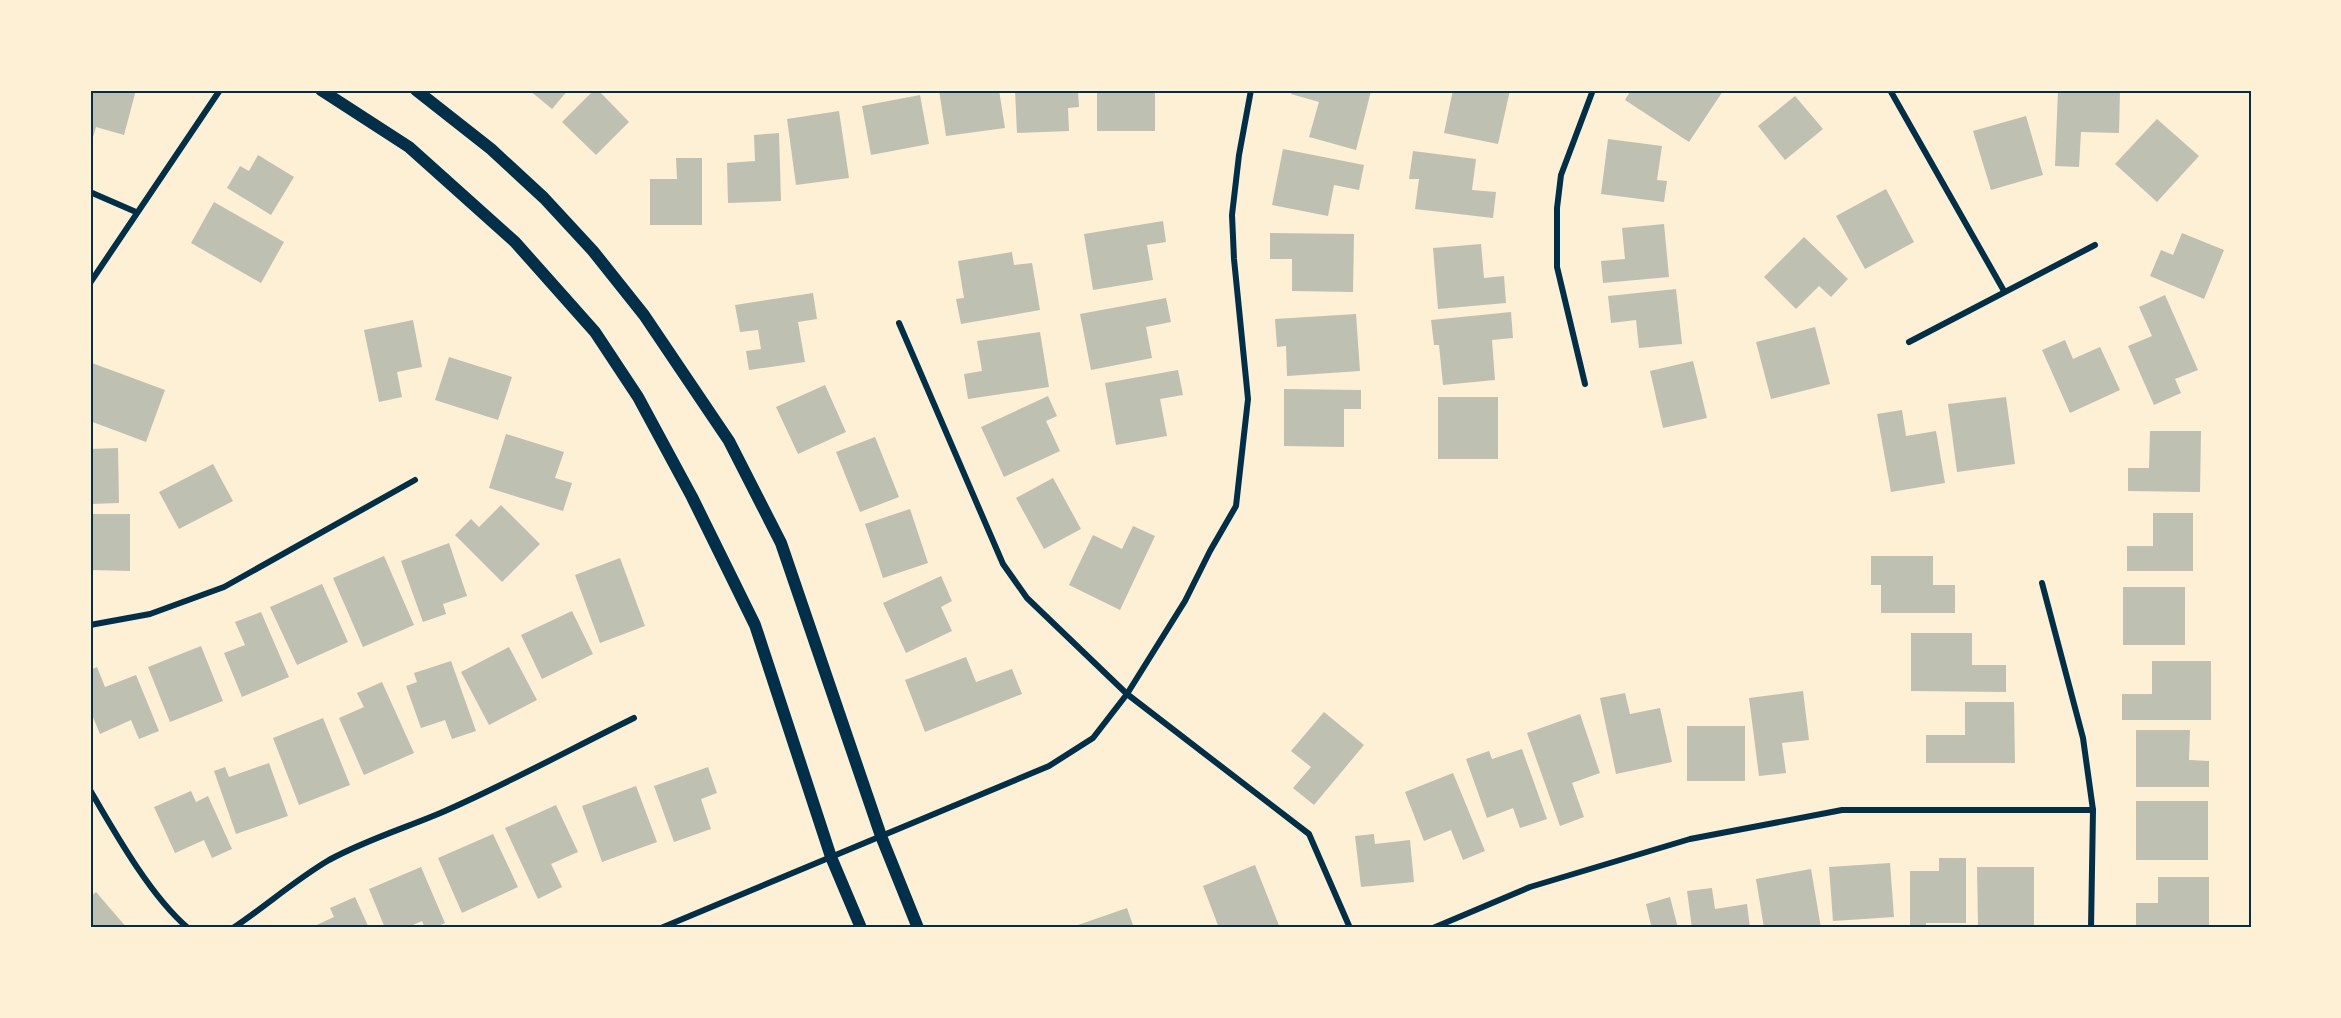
<svg xmlns="http://www.w3.org/2000/svg" width="2341" height="1018" font-family="'Alegreya Sans',sans-serif">
  <rect width="100%" height="100%" fill="#fdf0d5"/>
  <g fill="#bec0b2">
    <polygon points="90,90 136,90 124,135 96,127 93,137 90,137"/>
    <polygon points="529,90 568,90 552,109"/>
    <polygon points="594,90 598,90 629,122 596,155 562,122"/>
    <polygon points="939,90 999,90 1005,128 946,136"/>
    <polygon points="1015,90 1078,90 1079,107 1068,108 1069,131 1017,133"/>
    <rect x="1097" y="90" width="58" height="41"/>
    <polygon points="1292,90 1371,91 1356,150 1309,137 1319,102 1291,94"/>
    <polygon points="1453,90 1510,90 1498,144 1444,133"/>
    <polygon points="1631,90 1721,90 1723,91 1689,142 1625,100"/>
    <polygon points="2058,90 2120,90 2119,133 2081,132 2079,167 2055,166"/>
    <polygon points="920,95 929,144 871,155 862,106"/>
    <polygon points="1795,96 1823,129 1785,160 1758,126"/>
    <polygon points="839,111 849,178 796,185 787,119"/>
    <polygon points="2026,116 2043,175 1991,190 1973,131"/>
    <polygon points="2157,119 2199,156 2157,202 2115,164"/>
    <polygon points="779,133 781,201 728,203 727,163 755,161 754,135"/>
    <polygon points="1608,139 1662,146 1657,180 1667,181 1664,202 1601,194"/>
    <polygon points="1283,149 1364,165 1359,190 1334,185 1328,216 1272,205"/>
    <polygon points="1413,151 1476,159 1472,190 1496,192 1493,218 1415,209 1419,179 1409,179"/>
    <polygon points="258,155 294,177 271,215 227,188 240,166 249,171"/>
    <polygon points="676,158 702,158 702,225 650,225 650,179 677,179"/>
    <polygon points="1886,189 1914,242 1865,269 1836,216"/>
    <polygon points="214,202 284,242 261,283 191,243"/>
    <polygon points="1163,221 1166,242 1147,245 1153,280 1093,290 1084,234"/>
    <polygon points="1664,224 1669,277 1603,283 1601,261 1625,259 1622,228"/>
    <polygon points="1270,233 1354,234 1353,292 1292,291 1292,259 1270,259"/>
    <polygon points="2182,233 2224,250 2204,299 2150,276 2161,250 2173,255"/>
    <polygon points="1804,237 1848,279 1831,297 1819,286 1796,309 1764,277"/>
    <polygon points="1481,244 1484,278 1504,276 1506,303 1438,309 1433,248"/>
    <polygon points="1012,252 1014,265 1032,263 1040,310 961,324 956,299 964,298 958,261"/>
    <polygon points="1676,289 1682,344 1639,348 1636,320 1611,323 1608,296"/>
    <polygon points="813,293 817,319 798,322 805,362 749,370 746,351 761,349 758,330 740,332 735,305"/>
    <polygon points="2165,295 2198,370 2175,379 2181,393 2154,405 2128,346 2152,336 2139,307"/>
    <polygon points="1166,298 1171,322 1146,327 1152,358 1091,370 1080,314"/>
    <polygon points="1511,312 1513,338 1492,340 1495,380 1443,385 1439,345 1434,345 1431,320"/>
    <polygon points="1356,314 1360,371 1287,376 1286,346 1277,347 1275,319"/>
    <polygon points="413,320 422,367 397,372 402,397 379,402 364,330"/>
    <polygon points="1815,327 1830,384 1771,399 1756,342"/>
    <polygon points="1040,332 1049,387 968,399 964,374 982,371 977,341"/>
    <polygon points="2065,340 2073,359 2100,347 2120,390 2070,413 2042,350"/>
    <polygon points="449,357 512,377 498,420 435,400"/>
    <polygon points="1693,361 1707,418 1663,428 1650,371"/>
    <polygon points="92,363 165,390 146,442 90,421 90,369"/>
    <polygon points="1178,370 1183,395 1160,399 1167,436 1116,445 1105,383"/>
    <polygon points="825,385 846,432 798,454 776,407"/>
    <polygon points="1284,389 1361,390 1361,409 1344,409 1344,447 1284,446"/>
    <polygon points="1048,396 1057,416 1046,421 1060,451 1004,477 981,427"/>
    <rect x="1438" y="397" width="60" height="62"/>
    <polygon points="2006,397 2015,464 1957,472 1948,404"/>
    <polygon points="1902,410 1906,436 1936,431 1945,483 1891,492 1877,414"/>
    <polygon points="2150,431 2201,431 2200,492 2128,491 2128,468 2149,468"/>
    <polygon points="506,434 564,452 555,478 572,483 563,511 489,488"/>
    <polygon points="875,437 899,497 860,512 836,452"/>
    <polygon points="118,448 119,503 90,504 90,449"/>
    <polygon points="213,464 233,501 179,529 159,492"/>
    <polygon points="1053,478 1081,529 1044,549 1016,498"/>
    <polygon points="501,505 540,544 502,582 455,535 471,519 479,527"/>
    <polygon points="910,509 928,563 883,578 865,524"/>
    <polygon points="2153,513 2193,513 2193,571 2127,571 2127,546 2153,546"/>
    <polygon points="90,514 130,514 130,571 90,570"/>
    <polygon points="1133,526 1155,536 1120,610 1069,585 1093,535 1122,549"/>
    <polygon points="449,543 467,596 443,604 446,614 423,622 401,561"/>
    <polygon points="384,556 414,625 363,647 333,578"/>
    <polygon points="1871,556 1933,556 1933,585 1955,585 1955,613 1881,613 1881,585 1871,585"/>
    <polygon points="620,558 645,626 600,643 575,575"/>
    <polygon points="941,576 952,601 941,607 952,631 906,653 883,603"/>
    <polygon points="322,584 348,642 297,665 270,607"/>
    <rect x="2123" y="587" width="62" height="58"/>
    <polygon points="572,611 593,654 542,679 521,635"/>
    <polygon points="261,612 289,677 242,697 224,653 245,645 235,622"/>
    <polygon points="1911,633 1972,633 1972,665 2006,665 2006,692 1911,691"/>
    <polygon points="201,646 223,701 170,722 148,667"/>
    <polygon points="509,647 537,700 489,725 461,672"/>
    <polygon points="966,657 976,682 1012,669 1022,694 925,732 905,680"/>
    <polygon points="451,661 476,731 452,739 445,720 421,728 406,686 417,682 414,673"/>
    <polygon points="2152,661 2211,661 2211,720 2122,720 2122,694 2152,694"/>
    <polygon points="97,667 105,687 136,675 159,731 139,739 131,720 100,734 90,710 90,670"/>
    <polygon points="382,682 414,753 364,775 339,718 364,707 357,693"/>
    <polygon points="1803,691 1809,740 1782,743 1786,773 1759,776 1749,698"/>
    <polygon points="1625,693 1630,714 1660,708 1672,762 1616,774 1600,698"/>
    <polygon points="1965,702 2014,702 2015,763 1926,763 1926,735 1965,735"/>
    <polygon points="1324,712 1364,745 1314,805 1293,788 1311,767 1291,751"/>
    <polygon points="1580,714 1600,773 1572,783 1584,817 1560,826 1527,733"/>
    <polygon points="323,718 350,785 299,805 273,738"/>
    <rect x="1687" y="726" width="58" height="55"/>
    <polygon points="2136,730 2190,730 2189,760 2209,761 2209,787 2136,787"/>
    <polygon points="1522,749 1547,819 1520,828 1513,808 1487,818 1466,759 1489,751 1492,759"/>
    <polygon points="269,763 288,816 236,834 214,771 225,767 229,777"/>
    <polygon points="708,767 717,793 701,799 711,829 674,842 654,786"/>
    <polygon points="1453,773 1485,851 1463,860 1451,830 1424,841 1405,792"/>
    <polygon points="636,786 657,842 602,862 582,806"/>
    <polygon points="191,791 196,802 208,796 232,849 212,858 204,840 175,853 154,807"/>
    <rect x="2136" y="801" width="72" height="59"/>
    <polygon points="556,805 578,852 551,864 562,887 538,899 505,828"/>
    <polygon points="493,834 518,887 462,913 438,858"/>
    <polygon points="1374,834 1375,844 1410,840 1414,882 1361,887 1355,836"/>
    <polygon points="1939,858 1966,858 1966,923 1926,923 1926,928 1910,928 1910,871 1939,871"/>
    <polygon points="1890,863 1894,917 1833,921 1829,867"/>
    <polygon points="1255,865 1280,928 1219,928 1203,886"/>
    <polygon points="421,867 445,923 434,928 425,928 422,921 406,928 385,928 369,889"/>
    <polygon points="1977,867 2034,867 2034,926 1978,926"/>
    <polygon points="1811,869 1821,928 1764,928 1756,879"/>
    <polygon points="2158,877 2209,877 2209,928 2136,928 2136,903 2158,903"/>
    <polygon points="1712,888 1715,909 1747,904 1750,928 1692,928 1687,891"/>
    <polygon points="96,892 127,928 90,928 90,897"/>
    <polygon points="355,897 369,928 310,928 334,917 330,908"/>
    <polygon points="1670,897 1678,928 1641,928 1651,925 1646,904"/>
    <polygon points="1127,908 1134,928 1079,928 1078,925"/>
  </g>
  <g fill="none" stroke-linecap="round" stroke-linejoin="round">
    <g stroke="#003049" stroke-width="6">
      <polyline points="1890,90 2004,291"/>
      <polyline points="90,192 136,212"/>
      <polyline points="90,283 220,90"/>
      <polyline points="899,323 1003,564 1027,598 1127,694 1309,834 1350,928"/>
      <polyline points="1909,342 2095,245"/>
      <polyline points="1585,384 1557,267 1557,208 1561,175 1593,90"/>
      <polyline points="2042,583 2083,738 2093,810 2091,928"/>
      <polyline points="90,625 150,614 224,587 415,480"/>
      <path d="M90,790C115,833 151,897 188,928"/>
      <path d="M233,928C266,906 295,880 329,860C364,841 402,829 438,814C505,785 569,750 634,718"/>
      <polyline points="661,928 1049,766 1093,738 1127,694 1185,601 1210,551 1236,506 1248,399 1234,259 1232,215 1239,155 1251,90"/>
      <polyline points="1433,928 1530,887 1690,839 1842,810 2093,810"/>
    </g>
    <g stroke="#003049" stroke-width="12">
      <polyline points="321,90 409,147 515,242 595,332 638,397 692,497 755,625 831,857 861,928"/>
      <polyline points="416,90 491,149 544,198 593,251 644,315 729,441 781,543 881,836 918,928"/>
    </g>
  </g>
  <rect width="2341" height="1018" fill="none" stroke="#fdf0d5" stroke-width="183"/>
  <rect x="92" y="92" width="2158" height="834" fill="none" stroke="#003049" stroke-width="2"/>
</svg>
